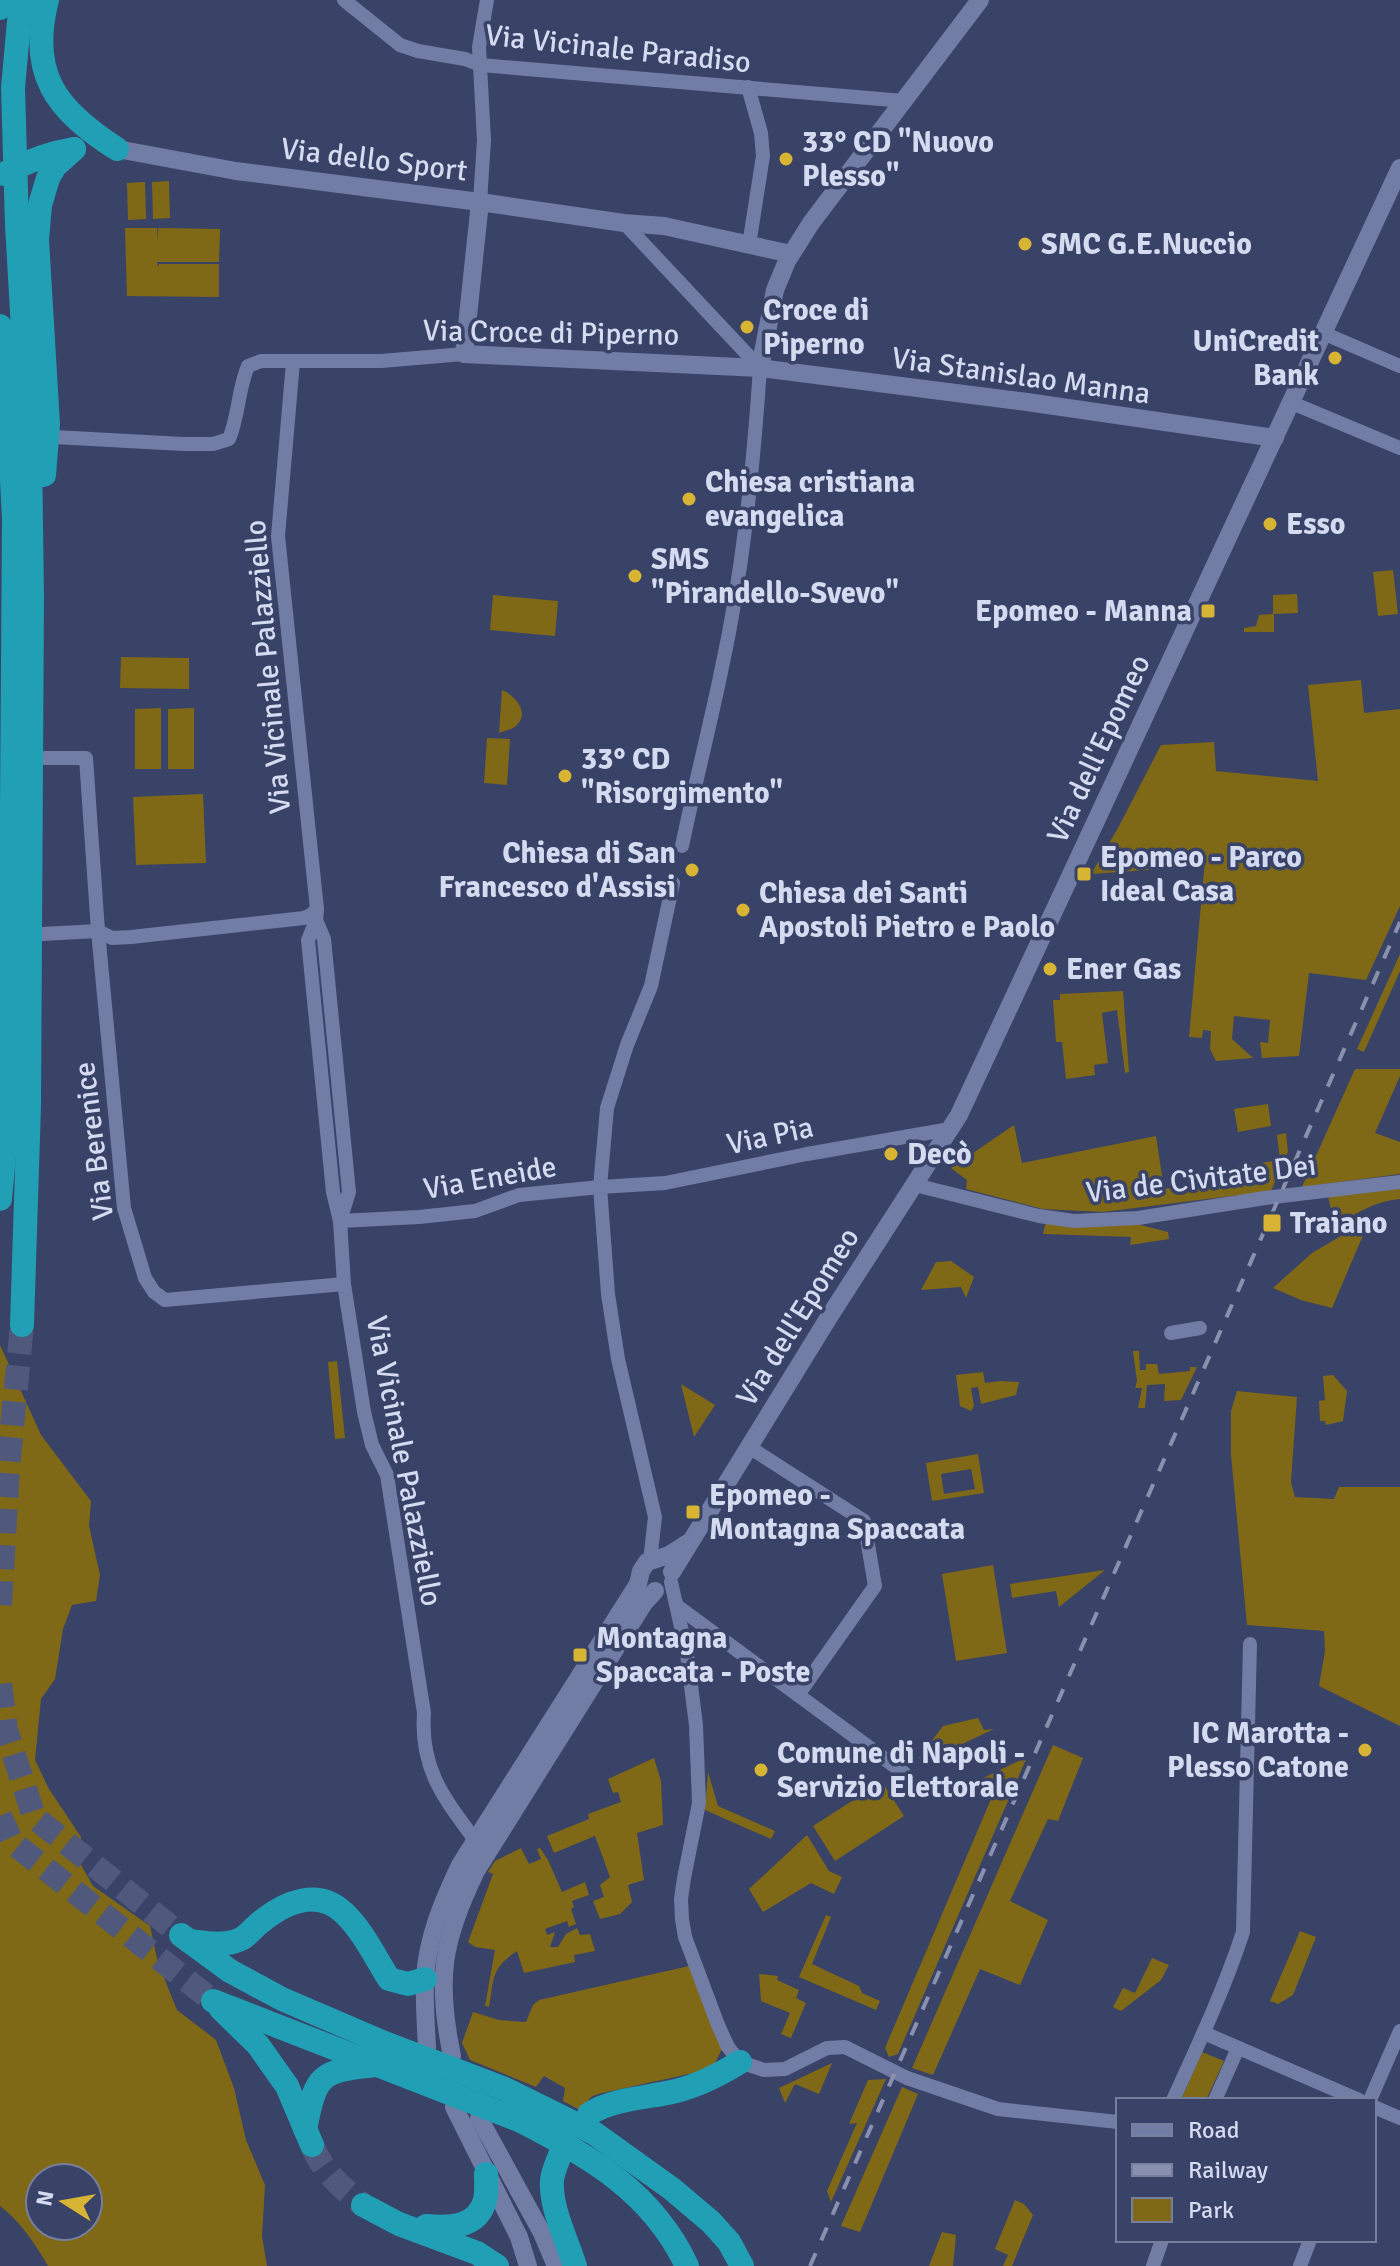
<svg xmlns="http://www.w3.org/2000/svg" width="1400" height="2266" font-family="Signika,sans-serif">
  <rect width="100%" height="100%" fill="#394267"/>
  <g fill="#7f6917" fill-rule="evenodd">
    <polygon points="169,181 170,218 153,219 152,182"/>
    <polygon points="145,182 146,219 128,220 127,183"/>
    <polygon points="125,228 157,228 158,241 158,228 220,229 219,262 157,262 158,267 159,264 219,264 219,297 127,296"/>
    <polygon points="1393,570 1398,614 1378,616 1373,572"/>
    <polygon points="1297,594 1298,613 1274,614 1274,632 1244,632 1244,628 1256,626 1259,615 1273,614 1273,595"/>
    <polygon points="493,595 558,601 555,636 490,630"/>
    <polygon points="121,657 189,658 189,689 120,688"/>
    <polygon points="1361,680 1364,713 1400,709 1400,906 1366,980 1309,973 1299,1056 1262,1058 1260,1042 1268,1043 1270,1020 1234,1016 1232,1039 1253,1058 1216,1061 1210,1049 1211,1031 1203,1030 1202,1038 1189,1037 1205,860 1176,862 1176,868 1091,874 1118,828 1161,745 1214,742 1216,771 1318,781 1308,685"/>
    <path d="M502,690C517,696 532,716 513,728C509,730 504,731 499,733Z"/>
    <polygon points="161,708 161,769 135,769 135,709"/>
    <polygon points="194,708 194,769 168,769 168,709"/>
    <polygon points="487,738 510,739 507,785 484,783"/>
    <polygon points="203,794 206,863 136,865 133,797"/>
    <polygon points="1400,954 1400,971 1364,1052 1357,1049"/>
    <polygon points="1123,991 1129,1072 1125,1073 1117,1010 1102,1013 1108,1063 1094,1065 1095,1075 1066,1079 1062,1042 1056,1042 1053,1000 1060,1000 1060,994"/>
    <polygon points="1355,1069 1400,1069 1400,1076 1375,1133 1400,1142 1400,1174 1302,1187"/>
    <polygon points="1268,1104 1271,1126 1238,1132 1234,1109"/>
    <polygon points="1014,1125 1022,1163 1156,1136 1164,1189 1234,1178 1233,1167 1280,1160 1277,1135 1286,1133 1288,1152 1271,1191 1103,1212 1043,1209 966,1189 967,1180 951,1168"/>
    <path d="M1400,1188V1199C1375,1201 1356,1213 1335,1227L1328,1196Z"/>
    <polygon points="1370,1219 1332,1308 1301,1300 1273,1288 1312,1253"/>
    <polygon points="1046,1221 1125,1221 1168,1232 1169,1239 1130,1245 1131,1237 1043,1234"/>
    <polygon points="951,1261 974,1277 966,1298 961,1287 921,1290 936,1262"/>
    <path d="M0,1345L41,1435L91,1501L89,1526L100,1575L96,1601L72,1605L63,1629L55,1679L41,1699L35,1760L49,1789L81,1837L80,1863L93,1886L150,1926L158,1963L177,2010L216,2040L234,2088L246,2140L265,2185L262,2236L267,2266H48C36,2245 20,2221 0,2206ZM88,2178V2226H40V2178Z"/>
    <polygon points="1133,1351 1139,1351 1140,1370 1146,1370 1146,1364 1157,1364 1159,1374 1190,1371 1190,1367 1197,1367 1181,1400 1164,1401 1165,1384 1147,1385 1145,1408 1138,1408 1142,1388 1135,1388 1137,1381"/>
    <polygon points="337,1361 345,1438 335,1439 328,1362"/>
    <polygon points="983,1372 985,1383 1001,1381 1019,1382 1016,1395 981,1404 978,1387 971,1388 974,1406 971,1411 960,1406 956,1375"/>
    <polygon points="1333,1375 1347,1391 1343,1421 1326,1425 1325,1421 1320,1421 1319,1401 1325,1400 1323,1376"/>
    <polygon points="681,1384 715,1405 694,1437"/>
    <polygon points="1237,1391 1297,1397 1291,1482 1295,1497 1334,1499 1339,1487 1400,1487 1400,1726 1319,1686 1325,1651 1324,1631 1247,1625 1231,1455 1231,1411"/>
    <path d="M978,1454L984,1493L932,1501L926,1463ZM971,1469L975,1489L944,1494L941,1474Z"/>
    <polygon points="993,1565 1007,1653 956,1661 942,1574"/>
    <polygon points="1105,1570 1059,1607 1056,1591 1012,1598 1010,1584"/>
    <polygon points="978,1718 984,1730 994,1729 924,1762 919,1758 943,1726"/>
    <polygon points="1053,1745 1083,1758 1058,1821 1048,1819 1010,1901 1048,1920 1020,1985 980,1969 933,2075 912,2068"/>
    <polygon points="1027,1757 898,2054 889,2057 885,2048 994,1792 975,1782"/>
    <polygon points="654,1758 661,1781 663,1825 637,1833 644,1880 628,1885 632,1902 620,1914 600,1919 593,1901 604,1897 600,1885 610,1877 595,1836 554,1853 547,1836 589,1819 588,1814 621,1802 618,1792 613,1793 608,1779"/>
    <polygon points="708,1772 718,1806 775,1831 771,1839 705,1810"/>
    <polygon points="882,1782 904,1816 835,1861 813,1826"/>
    <polygon points="807,1835 829,1871 842,1877 834,1894 811,1883 763,1912 749,1889"/>
    <path d="M521,1848L529,1864L541,1859L537,1849L540,1848L548,1860L562,1892L585,1882L589,1895L572,1901L574,1907L571,1909L576,1924L569,1927L567,1921L545,1929L547,1935L555,1932L550,1947H558L566,1934L577,1928L580,1935L590,1934L595,1951L574,1955L575,1962L524,1973L517,1951C491,1968 494,1978 489,2007L485,2006L495,1950L475,1947L468,1942L493,1874L488,1872L495,1861Z"/>
    <polygon points="826,1915 831,1917 812,1964 859,1986 862,1993 880,2001 876,2010 799,1977"/>
    <polygon points="1300,1931 1316,1937 1293,1995 1278,2004 1270,2001"/>
    <polygon points="1152,1958 1169,1965 1161,1980 1121,2011 1113,2007 1123,1988 1135,1993"/>
    <polygon points="689,1966 722,2049 715,2063 702,2071 598,2094 591,2097 580,2110 563,2101 565,2088 544,2076 536,2087 470,2060 462,2043 473,2012 499,2020 526,2022 533,2005 539,2000"/>
    <polygon points="759,1974 778,1976 777,1980 799,1990 796,1998 806,2003 791,2038 781,2034 790,2013 761,2001"/>
    <polygon points="1202,2052 1224,2061 1206,2100 1181,2100"/>
    <polygon points="832,2063 819,2094 795,2084 785,2103 779,2088"/>
    <polygon points="886,2079 831,2202 827,2191 857,2123 849,2124 868,2080"/>
    <polygon points="902,2087 918,2094 860,2232 841,2226"/>
    <polygon points="1015,2200 1024,2204 1033,2215 1012,2266 1003,2266 1008,2255 995,2249"/>
    <polygon points="942,2232 956,2235 953,2266 929,2266"/>
  </g>
  <g fill="none" stroke-linecap="round" stroke-linejoin="round">
    <g stroke="#50597c" stroke-width="24" stroke-dasharray="24 12" stroke-linecap="butt">
      <polyline points="0,1605 8,1468 22,1325"/>
      <polyline points="0,1684 6,1730 34,1817 181,1935"/>
      <polyline points="0,1816 12,1842 213,2001"/>
      <path d="M312,2145C322,2171 342,2188 363,2205"/>
    </g>
    <g stroke="#727da6" stroke-width="14">
      <polyline points="344,0 400,45 418,51 465,59 480,65 904,101"/>
      <polyline points="748,87 761,133 763,156 749,245"/>
      <polyline points="480,202 484,140 479,47 487,0"/>
      <path d="M624,223L760,368C753,470 743,572 721,672C709,730 694,788 682,846"/>
      <polyline points="1323,333 1400,366"/>
      <path d="M293,362L278,536L317,909L316,920L308,940L333,1192L340,1221L344,1284L364,1412L372,1445L387,1475L424,1713C420,1769 444,1798 475,1840"/>
      <polyline points="1292,403 1400,448"/>
      <path d="M54,437L183,444H213L229,439C239,415 238,389 248,366L261,361H381L464,354"/>
      <polyline points="45,758 86,758 98,931 124,1208 145,1278 154,1292 165,1300 344,1284"/>
      <polyline points="316,920 324,939 349,1192 340,1221"/>
      <polyline points="42,934 98,931 112,938 131,937 304,918 311,915 317,909"/>
      <polyline points="915,1185 1039,1216 1074,1221 1138,1218 1265,1198 1400,1182"/>
      <polyline points="340,1221 419,1217 475,1211 519,1195 600,1187 665,1183 807,1154 950,1129"/>
      <polyline points="1171,1333 1200,1328"/>
      <polyline points="749,1447 864,1521 875,1586 798,1695"/>
      <polyline points="650,1561 655,1517 618,1359 608,1294 600,1187 607,1108 627,1045 651,986 673,883"/>
      <polyline points="671,1582 687,1654 696,1725 699,1803 684,1878 681,1899 682,1919 685,1937 718,2025 728,2047 740,2062 764,2070 785,2069 827,2048 845,2047 907,2078 998,2109 1118,2122"/>
      <polyline points="677,1606 904,1773"/>
      <polyline points="1204,2033 1359,2100"/>
      <path d="M1173,2100C1198,2045 1224,1990 1243,1932L1250,1644"/>
      <polyline points="1215,2100 1238,2048"/>
      <polyline points="1370,2100 1400,2031"/>
      <polyline points="1374,2107 1400,2118"/>
      <polyline points="1153,2266 1162,2240"/>
      <polyline points="1300,2266 1310,2240"/>
    </g>
    <g stroke="#727da6" stroke-width="18">
      <polyline points="117,149 236,171 480,202 624,223 664,226 791,254"/>
      <polyline points="480,202 464,354 760,368 1027,402 1275,438"/>
      <polyline points="760,368 775,290 787,261 811,223 980,0"/>
      <polyline points="672,1572 829,1317 959,1115 1400,168"/>
      <path d="M427,2048C426,2025 424,2002 425,1979C427,1938 443,1901 460,1865L638,1584L641,1571L647,1562L669,1555L686,1544"/>
      <path d="M452,2056C436,1979 442,1941 476,1871L644,1603L655,1591"/>
      <polyline points="454,2107 519,2237 528,2266"/>
      <polyline points="479,2118 542,2233 556,2266"/>
    </g>
    <g stroke="#209fb5" stroke-width="24">
      <path d="M47,0C28,74 56,110 117,149"/>
      <polyline points="0,8 1,0"/>
      <path d="M4,174C27,161 48,153 74,149"/>
      <polyline points="0,326 9,422 14,519 10,1089 0,1199"/>
      <polyline points="44,475 48,424 37,240 40,205 48,178 55,166 74,149"/>
      <polyline points="22,1325 29,1106 32,597 30,452 17,225 13,88 19,21 24,0"/>
      <polyline points="181,1935 230,1971 282,1999 382,2042 505,2089 594,2133 672,2189 711,2222 729,2242 742,2266"/>
      <path d="M189,1941C206,1943 227,1947 243,1938C250,1933 255,1926 262,1921C286,1902 318,1888 344,1913C363,1931 375,1957 389,1979L408,1984L425,1979"/>
      <path d="M213,2001L521,2121C590,2156 653,2193 687,2266"/>
      <polyline points="221,2009 258,2045 287,2086 312,2145"/>
      <path d="M589,2114C614,2098 648,2098 676,2091C700,2085 719,2075 740,2062"/>
      <path d="M305,2129C316,2075 319,2071 375,2065"/>
      <path d="M560,2155C557,2163 553,2171 552,2180C550,2208 567,2240 575,2266"/>
      <polyline points="363,2205 399,2224 477,2253 497,2266"/>
      <path d="M426,2226C449,2228 478,2228 485,2200C487,2192 486,2183 486,2174"/>
    </g>
    <polyline stroke="#8991ae" stroke-width="4" stroke-dasharray="14 14" stroke-linecap="butt" points="810,2266 1400,922"/>
  </g>
  <g fill="#d7b434" stroke="#394267" stroke-width="3">
    <circle cx="786" cy="159" r="8"/>
    <circle cx="1025" cy="244" r="8"/>
    <circle cx="747" cy="327" r="8"/>
    <circle cx="1335" cy="358" r="8"/>
    <circle cx="689" cy="499" r="8"/>
    <circle cx="1270" cy="524" r="8"/>
    <circle cx="635" cy="576" r="8"/>
    <rect x="1200" y="603" width="16" height="16" rx="4"/>
    <circle cx="565" cy="776" r="8"/>
    <circle cx="692" cy="870" r="8"/>
    <rect x="1076" y="866" width="16" height="16" rx="4"/>
    <circle cx="743" cy="910" r="8"/>
    <circle cx="1050" cy="969" r="8"/>
    <circle cx="891" cy="1154" r="8"/>
    <rect x="1262" y="1213" width="20" height="20" rx="4"/>
    <rect x="685" y="1504" width="16" height="16" rx="4"/>
    <rect x="572" y="1647" width="16" height="16" rx="4"/>
    <circle cx="1365" cy="1750" r="8"/>
    <circle cx="761" cy="1770" r="8"/>
  </g>
  <g text-anchor="middle" dominant-baseline="central" stroke-width="7" stroke-linejoin="round" paint-order="stroke">
    <g font-size="30" fill="#d4dbf1" stroke="#394267">
      <text transform="translate(618 49) rotate(6)">Via Vicinale Paradiso</text>
      <text transform="translate(374 160) rotate(7)">Via dello Sport</text>
      <text transform="translate(551 333) rotate(1)">Via Croce di Piperno</text>
      <text transform="translate(1021 376) rotate(8)">Via Stanislao Manna</text>
      <text transform="translate(268 667) rotate(-95)">Via Vicinale Palazziello</text>
      <text transform="translate(1099 749) rotate(-65)">Via dell'Epomeo</text>
      <text transform="translate(770 1136) rotate(-12)">Via Pia</text>
      <text transform="translate(94 1141) rotate(-97)">Via Berenice</text>
      <text transform="translate(490 1178) rotate(-10)">Via Eneide</text>
      <text transform="translate(1201 1179) rotate(-7)">Via de Civitate Dei</text>
      <text transform="translate(798 1317) rotate(-58)">Via dell'Epomeo</text>
      <text transform="translate(404 1461) rotate(79)">Via Vicinale Palazziello</text>
    </g>
    <g font-size="30" font-weight="bold" fill="#d4dbf1" stroke="#394267" text-anchor="start">
      <text x="802" y="142">33° CD "Nuovo<tspan x="802" dy="34">Plesso"</tspan></text>
      <text x="1041" y="244">SMC G.E.Nuccio</text>
      <text x="763" y="310">Croce di<tspan x="763" dy="34">Piperno</tspan></text>
      <text x="1319" y="341" text-anchor="end">UniCredit<tspan x="1319" dy="34">Bank</tspan></text>
      <text x="705" y="482">Chiesa cristiana<tspan x="705" dy="34">evangelica</tspan></text>
      <text x="1286" y="524">Esso</text>
      <text x="651" y="559">SMS<tspan x="651" dy="34">"Pirandello-Svevo"</tspan></text>
      <text x="1192" y="611" text-anchor="end">Epomeo - Manna</text>
      <text x="581" y="759">33° CD<tspan x="581" dy="34">"Risorgimento"</tspan></text>
      <text x="676" y="853" text-anchor="end">Chiesa di San<tspan x="676" dy="34">Francesco d'Assisi</tspan></text>
      <text x="1100" y="857">Epomeo - Parco<tspan x="1100" dy="34">Ideal Casa</tspan></text>
      <text x="759" y="893">Chiesa dei Santi<tspan x="759" dy="34">Apostoli Pietro e Paolo</tspan></text>
      <text x="1066" y="969">Ener Gas</text>
      <text x="907" y="1154">Decò</text>
      <text x="1290" y="1223">Traiano</text>
      <text x="709" y="1495">Epomeo -<tspan x="709" dy="34">Montagna Spaccata</tspan></text>
      <text x="596" y="1638">Montagna<tspan x="596" dy="34">Spaccata - Poste</tspan></text>
      <text x="1349" y="1733" text-anchor="end">IC Marotta -<tspan x="1349" dy="34">Plesso Catone</tspan></text>
      <text x="777" y="1753">Comune di Napoli -<tspan x="777" dy="34">Servizio Elettorale</tspan></text>
    </g>
  </g>
  <rect x="1116" y="2098" width="260" height="144" fill="#394267" stroke="#777f9e" stroke-width="2"/>
  <rect x="1132" y="2124" width="40" height="12" fill="#727da6" stroke="#777f9e" stroke-width="2"/>
  <text x="1188" y="2138" font-size="24" fill="#d4dbf1">Road</text>
  <rect x="1132" y="2164" width="40" height="12" fill="#8991ae" stroke="#777f9e" stroke-width="2"/>
  <text x="1188" y="2178" font-size="24" fill="#d4dbf1">Railway</text>
  <rect x="1132" y="2198" width="40" height="24" fill="#7f6917" stroke="#777f9e" stroke-width="2"/>
  <text x="1188" y="2218" font-size="24" fill="#d4dbf1">Park</text>
  <g transform="translate(64 2202) rotate(281)"><circle r="38" fill="#394267" stroke="#777f9e" stroke-width="2"/>
  <path d="M0-6L14 30L0 20L-14 30Z" fill="#d7b434"/>
  <text y="-12" font-size="22" font-weight="bold" text-anchor="middle" fill="#d4dbf1">N</text>
  </g>
</svg>
